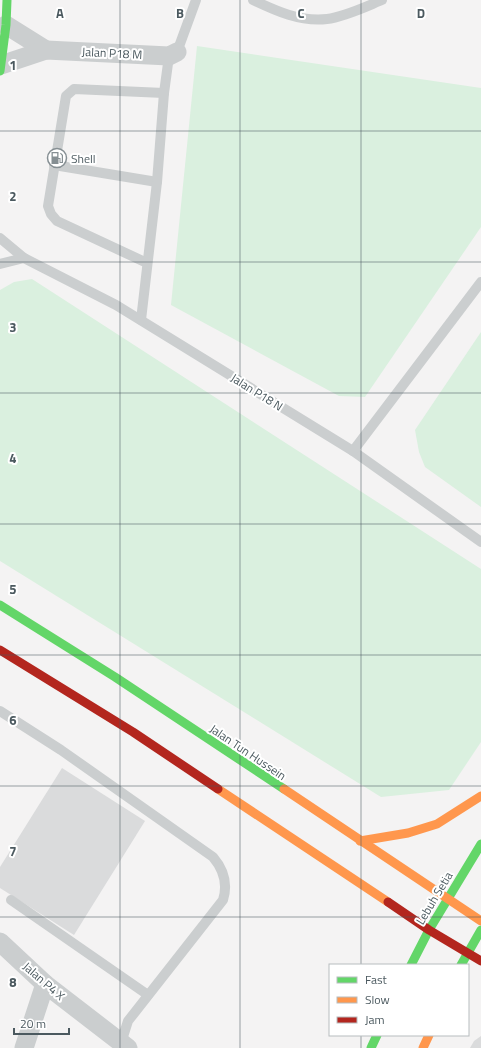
<svg xmlns="http://www.w3.org/2000/svg" width="481" height="1048" font-family="'Titillium Web',sans-serif">
  <rect width="100%" height="100%" fill="#f4f3f3"/>
  <g fill="#daf0df">
    <polygon points="197,46 481,88 481,227 365,397 339,396 171,305"/>
    <polygon points="32,279 481,569 481,742 449,790 381,797 0,561 0,290 14,282"/>
    <polygon points="481,332 481,507 425,467 419,452 415,430"/>
  </g>
  <g fill="#dadbdc">
    <polygon points="62,768 145,821 74,935 0,888 0,867"/>
    <polygon points="481,1036 481,1048 470,1048 474,1041"/>
  </g>
  <g fill="none" stroke-linecap="round" stroke-linejoin="round">
    <g stroke="#cbcecf" stroke-width="10">
      <path d="M253,0C276,11 300,22 327,19C344,17 365,7 382,0"/>
      <polyline points="177,52 196,0"/>
      <polyline points="54,165 157,182"/>
      <polyline points="0,238 24,258 116,305 353,451 481,542"/>
      <polyline points="147,263 57,221 51,214 48,206 66,96 74,89 164,93"/>
      <polyline points="0,264 24,258"/>
      <polyline points="141,320 157,182 164,93 169,56"/>
      <polyline points="353,451 481,282"/>
      <path d="M0,711L61,750L213,857C224,870 228,884 223,900L128,1021L121,1043"/>
      <polyline points="11,900 148,995"/>
    </g>
    <g stroke="#cbcecf" stroke-width="19">
      <polyline points="6,25 46,50"/>
      <polyline points="1,65 46,50 169,56 177,52"/>
      <polyline points="0,942 45,984 128,1048"/>
      <polyline points="24,1048 45,984"/>
    </g>
    <g stroke="#63d668" stroke-width="9">
      <polyline points="0,71 6,25 7,0"/>
      <polyline points="0,605 115,677 284,789"/>
      <polyline points="411,965 429,930 481,844"/>
      <polyline points="461,965 481,930"/>
      <polyline points="371,1048 377,1035"/>
    </g>
    <g stroke="#ff974d" stroke-width="9">
      <polyline points="218,789 388,902"/>
      <polyline points="284,789 481,921"/>
      <polyline points="360,841 408,833 437,824 481,796"/>
      <polyline points="423,1048 429,1035"/>
    </g>
    <g stroke="#b3261e" stroke-width="9">
      <polyline points="0,650 133,732 218,789"/>
      <polyline points="388,902 429,930 481,961"/>
    </g>
  </g>
  <path fill="none" stroke="#4b595f" stroke-width="1" stroke-opacity="0.55" d="M120,0V1048M240,0V1048M361,0V965M0,131H481M0,262H481M0,393H481M0,524H481M0,655H481M0,786H481M0,917H481M361,1035V1048"/>
  <defs>
    <symbol id="fuel-ring" viewBox="-11 -11 22 22"><circle r="9.5" fill="#fff" stroke="#868f93" stroke-width="1.5"/><path d="M-5.5-6h7V0h2V4h1.3V-2.5L3-4.5l.8-.8L6-3V5H2.5V1h-1V6h-7ZM-4.2-4.7v3.2H.2V-4.7Z" fill="#868f93"/></symbol>
  </defs>
  <g fill-rule="evenodd">
    <use href="#fuel-ring" x="46" y="147" width="22" height="22"/>
  </g>
  <g text-anchor="middle" dominant-baseline="central" stroke-width="4" stroke-linejoin="round" paint-order="stroke">
    <g font-size="12" fill="#4b595f" stroke="#fff">
      <text transform="translate(112 53) rotate(3)">Jalan P18 M</text>
      <text transform="translate(257 392) rotate(32)">Jalan P18 N</text>
      <text transform="translate(248 752) rotate(34)">Jalan Tun Hussein</text>
      <text transform="translate(434 898) rotate(-59)">Lebuh Setia</text>
      <text transform="translate(44 981) rotate(41)">Jalan P4 X</text>
    </g>
    <g font-size="12" fill="#4b595f" stroke="#fff" text-anchor="start">
      <text x="71" y="158">Shell</text>
    </g>
  </g>
  <g font-size="13" text-anchor="middle" font-weight="bold" fill="#4b595f" stroke="#fff" stroke-width="4" stroke-linejoin="round" paint-order="stroke">
    <text x="60" y="18">A</text>
    <text x="180" y="18">B</text>
    <text x="301" y="18">C</text>
    <text x="421" y="18">D</text>
    <text x="13" y="70">1</text>
    <text x="13" y="201">2</text>
    <text x="13" y="332">3</text>
    <text x="13" y="463">4</text>
    <text x="13" y="594">5</text>
    <text x="13" y="725">6</text>
    <text x="13" y="856">7</text>
    <text x="13" y="987">8</text>
  </g>
  <rect x="329" y="964" width="140" height="72" fill="#ffffff" stroke="#b7bdbf"/>
  <rect x="337" y="977" width="20" height="6" fill="#63d668" stroke="#b7bdbf"/>
  <text x="365" y="984" font-size="12" fill="#4b595f">Fast</text>
  <rect x="337" y="997" width="20" height="6" fill="#ff974d" stroke="#b7bdbf"/>
  <text x="365" y="1004" font-size="12" fill="#4b595f">Slow</text>
  <rect x="337" y="1017" width="20" height="6" fill="#b3261e" stroke="#b7bdbf"/>
  <text x="365" y="1024" font-size="12" fill="#4b595f">Jam</text>
  <path d="M14 1028v6h55v-6" fill="none" stroke="#4b595f" stroke-width="2"/>
  <text x="20" y="1028" font-size="12" fill="#4b595f" stroke="#ffffff" stroke-width="3" paint-order="stroke">20 m</text>
</svg>
